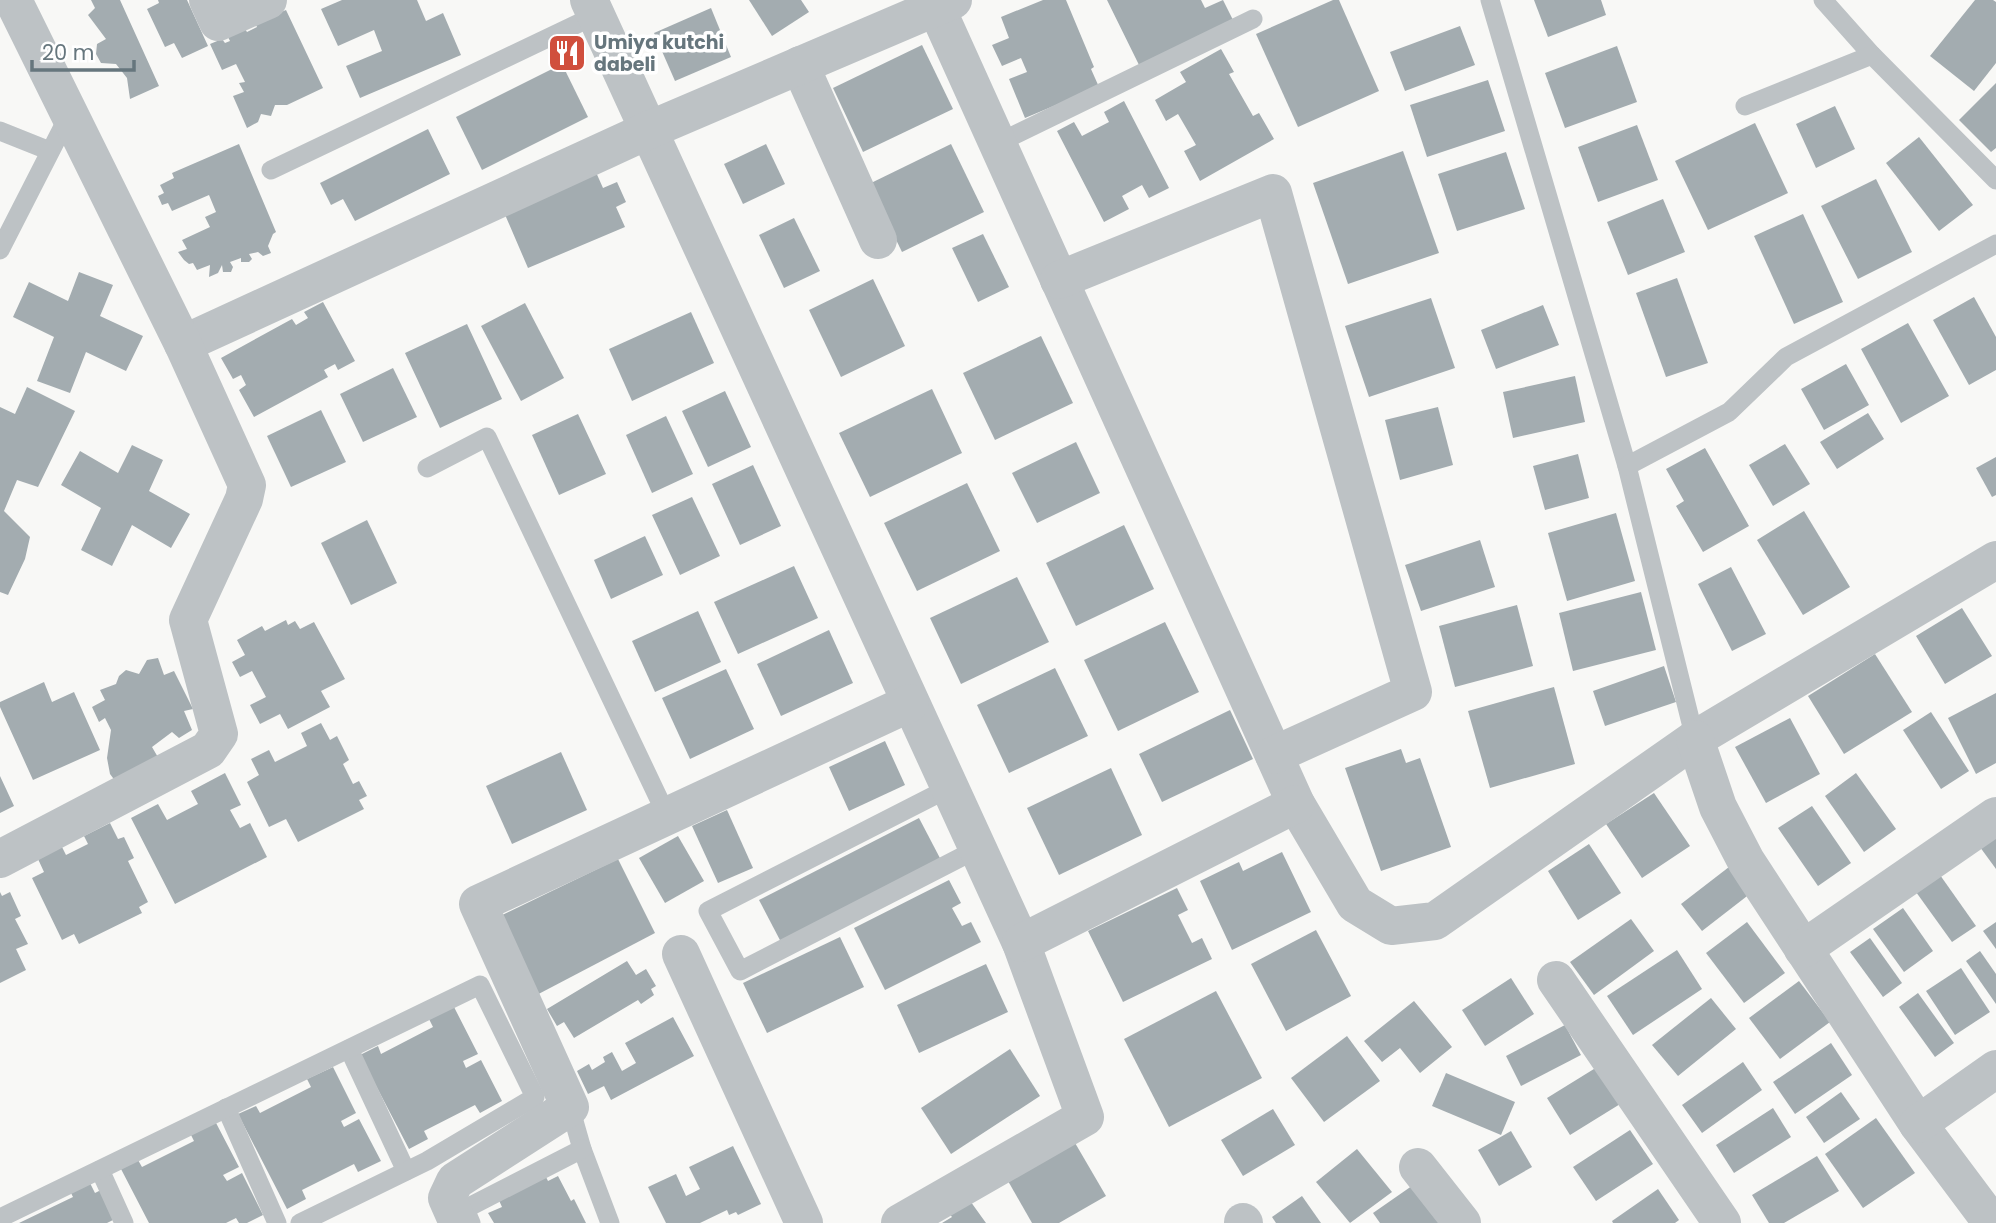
<svg xmlns="http://www.w3.org/2000/svg" width="1996" height="1223" font-family="Poppins,sans-serif">
  <rect width="100%" height="100%" fill="#f8f8f6"/>
  <g fill="#a3acb0">
    <polygon points="91,0 120,0 159,86 130,99 127,78 116,64 101,63 96,54 97,44 106,39 88,15 95,8"/>
    <polygon points="158,0 187,0 208,46 182,58 174,43 165,47 147,9 159,3"/>
    <polygon points="342,0 417,0 426,21 443,13 461,55 360,98 346,66 382,51 374,30 338,46 321,9"/>
    <polygon points="749,0 801,0 809,12 772,36"/>
    <polygon points="1043,0 1066,0 1094,67 1091,69 1099,87 1025,118 1009,79 1027,72 1021,58 1002,66 992,45 1009,38 1001,17"/>
    <polygon points="1107,0 1201,0 1205,8 1223,0 1234,22 1140,67"/>
    <polygon points="1333,0 1339,0 1379,91 1298,127 1256,34"/>
    <polygon points="1534,0 1601,0 1606,15 1548,37"/>
    <polygon points="1975,0 1993,0 1996,2 1996,63 1974,91 1930,56"/>
    <polygon points="711,8 731,57 675,81 654,33"/>
    <polygon points="286,10 323,88 287,105 275,105 271,116 261,114 258,122 247,128 233,96 244,92 239,83 245,82 236,64 222,70 210,44 222,39 225,43 230,41 228,37 245,29 247,32 257,27 255,23"/>
    <polygon points="1460,26 1475,65 1405,91 1390,52"/>
    <polygon points="922,45 953,109 863,152 833,88"/>
    <polygon points="1617,46 1637,102 1565,128 1545,73"/>
    <polygon points="1221,49 1234,72 1229,74 1253,116 1259,113 1274,139 1200,181 1184,151 1196,145 1178,114 1166,121 1155,100 1186,82 1180,72"/>
    <polygon points="562,64 588,117 482,170 456,117"/>
    <polygon points="1488,80 1505,131 1427,157 1410,105"/>
    <polygon points="1996,83 1996,148 1991,152 1959,120"/>
    <polygon points="1124,101 1169,188 1149,198 1142,185 1122,196 1129,209 1104,222 1057,131 1074,122 1082,136 1109,122 1104,112"/>
    <polygon points="1835,106 1855,149 1816,168 1796,124"/>
    <polygon points="1755,123 1788,193 1708,230 1675,161"/>
    <polygon points="1637,125 1658,180 1598,202 1578,147"/>
    <polygon points="428,129 450,174 355,221 343,199 331,205 320,183"/>
    <polygon points="1919,137 1973,205 1939,231 1886,163"/>
    <polygon points="239,144 276,232 273,234 268,246 271,253 263,256 258,252 249,254 252,259 249,262 241,262 241,258 230,262 233,267 231,272 223,272 222,265 218,273 209,277 210,265 197,270 193,263 189,264 184,260 178,252 187,249 182,240 210,227 205,217 216,212 209,195 172,211 168,203 162,205 158,196 164,193 160,185 174,178 172,173"/>
    <polygon points="766,144 785,184 743,204 724,164"/>
    <polygon points="951,144 984,212 902,252 869,184"/>
    <polygon points="1403,151 1439,253 1348,284 1313,183"/>
    <polygon points="1506,152 1525,209 1457,231 1438,174"/>
    <polygon points="595,170 603,188 617,182 626,202 616,207 625,227 528,268 503,210"/>
    <polygon points="1876,179 1912,252 1858,279 1821,206"/>
    <polygon points="1663,199 1685,252 1628,275 1607,222"/>
    <polygon points="1803,214 1843,302 1794,324 1754,236"/>
    <polygon points="794,218 820,271 784,288 759,235"/>
    <polygon points="983,234 1009,287 978,302 952,248"/>
    <polygon points="79,272 113,285 100,316 143,336 126,371 86,352 70,393 37,381 54,337 13,317 29,282 68,301"/>
    <polygon points="1677,278 1708,363 1666,377 1636,293"/>
    <polygon points="873,279 905,346 841,377 809,310"/>
    <polygon points="1974,297 1996,337 1996,370 1969,385 1933,320"/>
    <polygon points="1431,298 1455,368 1369,397 1345,326"/>
    <polygon points="323,302 355,361 338,370 335,364 324,370 328,377 254,417 239,390 246,385 241,375 233,379 221,358 292,319 296,325 308,318 304,312"/>
    <polygon points="525,303 564,378 521,401 481,326"/>
    <polygon points="1543,305 1559,345 1496,369 1481,330"/>
    <polygon points="691,312 714,363 632,401 609,349"/>
    <polygon points="1908,323 1949,396 1901,423 1861,349"/>
    <polygon points="467,324 502,399 440,428 405,353"/>
    <polygon points="1041,336 1073,403 995,440 963,373"/>
    <polygon points="1846,364 1869,405 1824,430 1801,389"/>
    <polygon points="393,368 417,417 363,442 340,394"/>
    <polygon points="1575,376 1585,422 1513,438 1503,392"/>
    <polygon points="27,387 75,411 38,487 17,480 4,511 30,537 25,559 8,595 0,592 0,407 15,414"/>
    <polygon points="932,389 962,453 870,497 839,433"/>
    <polygon points="725,391 751,447 708,467 682,411"/>
    <polygon points="1438,407 1453,465 1400,480 1385,420"/>
    <polygon points="321,410 346,462 291,487 267,436"/>
    <polygon points="1868,413 1884,439 1837,469 1820,442"/>
    <polygon points="578,414 606,474 559,495 532,435"/>
    <polygon points="666,416 693,474 652,493 626,435"/>
    <polygon points="1076,442 1100,493 1037,523 1012,473"/>
    <polygon points="1785,444 1810,484 1773,506 1749,465"/>
    <polygon points="132,445 163,460 149,491 190,514 171,548 132,525 112,566 81,550 101,508 61,485 80,451 118,473"/>
    <polygon points="1705,448 1749,526 1703,552 1676,506 1684,501 1666,469"/>
    <polygon points="1578,454 1589,498 1545,510 1533,466"/>
    <polygon points="1996,457 1996,495 1992,497 1976,468"/>
    <polygon points="753,465 781,526 740,545 712,484"/>
    <polygon points="967,483 1000,551 917,591 884,523"/>
    <polygon points="692,497 720,556 680,575 652,515"/>
    <polygon points="1804,511 1850,587 1803,615 1757,540"/>
    <polygon points="1616,513 1635,581 1567,601 1548,533"/>
    <polygon points="367,520 397,583 351,605 321,543"/>
    <polygon points="1124,525 1154,589 1076,626 1046,563"/>
    <polygon points="645,536 663,575 611,599 594,560"/>
    <polygon points="1480,540 1495,587 1421,611 1405,565"/>
    <polygon points="794,566 818,618 738,654 714,602"/>
    <polygon points="1731,567 1766,634 1732,651 1698,584"/>
    <polygon points="1017,577 1049,642 961,684 930,618"/>
    <polygon points="1641,592 1656,650 1573,671 1559,613"/>
    <polygon points="1517,605 1533,666 1455,687 1439,626"/>
    <polygon points="1962,608 1992,656 1945,684 1916,636"/>
    <polygon points="698,611 721,662 655,692 632,641"/>
    <polygon points="286,620 288,625 295,621 300,629 314,622 345,679 321,691 330,707 288,729 280,714 260,724 250,705 266,697 252,671 240,677 232,662 245,655 237,640 262,626 265,631"/>
    <polygon points="1165,622 1199,692 1118,731 1084,660"/>
    <polygon points="829,630 853,683 781,716 757,664"/>
    <polygon points="1875,654 1912,712 1844,754 1808,696"/>
    <polygon points="158,658 164,675 174,671 193,709 184,711 192,730 179,738 172,732 152,747 159,759 116,782 110,774 107,758 111,730 105,718 99,722 92,707 105,700 100,690 116,684 119,676 126,670 139,674 147,660"/>
    <polygon points="1664,666 1676,702 1605,726 1593,691"/>
    <polygon points="1055,668 1088,736 1009,773 977,705"/>
    <polygon points="726,669 754,729 690,759 662,698"/>
    <polygon points="44,682 52,702 74,692 100,750 33,780 0,707 0,702"/>
    <polygon points="1554,687 1575,764 1490,788 1468,711"/>
    <polygon points="1996,693 1996,763 1976,774 1948,718"/>
    <polygon points="1230,710 1253,759 1162,802 1139,754"/>
    <polygon points="1931,712 1969,771 1941,789 1903,730"/>
    <polygon points="1790,718 1820,774 1766,803 1735,747"/>
    <polygon points="321,723 330,740 337,736 349,760 343,764 353,784 359,781 367,796 359,800 364,809 298,842 286,819 269,827 247,782 259,775 251,759 269,750 275,762 307,746 301,733"/>
    <polygon points="885,741 905,785 849,811 829,767"/>
    <polygon points="1401,749 1406,763 1420,758 1451,847 1381,871 1345,768"/>
    <polygon points="561,752 587,810 512,844 486,786"/>
    <polygon points="1111,768 1142,835 1059,875 1027,808"/>
    <polygon points="225,773 241,805 230,810 240,828 250,823 267,857 175,904 131,818 158,804 167,820 198,804 191,791"/>
    <polygon points="1856,773 1896,829 1864,852 1825,796"/>
    <polygon points="0,776 14,806 0,813"/>
    <polygon points="1654,793 1690,846 1642,878 1606,824"/>
    <polygon points="1812,806 1851,863 1818,886 1778,828"/>
    <polygon points="727,810 753,868 718,883 692,826"/>
    <polygon points="919,818 942,862 782,944 759,900"/>
    <polygon points="110,823 118,839 124,837 134,858 128,861 148,902 139,907 142,913 79,944 74,934 62,940 32,878 44,872 38,859 62,847 66,855 88,844 84,836"/>
    <polygon points="1996,829 1996,869 1977,843"/>
    <polygon points="678,836 704,881 665,903 639,858"/>
    <polygon points="1589,844 1621,893 1578,920 1548,871"/>
    <polygon points="1282,852 1311,912 1232,950 1200,881 1239,862 1243,871"/>
    <polygon points="618,859 655,933 529,999 492,920"/>
    <polygon points="1729,867 1751,893 1702,931 1681,904"/>
    <polygon points="1940,875 1976,926 1952,942 1916,892"/>
    <polygon points="949,880 961,903 952,908 962,926 971,922 981,942 885,990 854,928"/>
    <polygon points="1177,888 1188,910 1178,915 1192,943 1202,938 1212,959 1123,1002 1088,931"/>
    <polygon points="0,892 2,896 10,892 21,916 15,919 28,944 16,949 26,970 0,983"/>
    <polygon points="1903,908 1933,951 1904,972 1873,929"/>
    <polygon points="1631,919 1654,951 1594,995 1570,962"/>
    <polygon points="1747,922 1785,973 1744,1003 1706,953"/>
    <polygon points="1996,922 1996,949 1983,931"/>
    <polygon points="1316,930 1351,996 1286,1031 1251,964"/>
    <polygon points="840,937 864,987 767,1033 743,983"/>
    <polygon points="1870,938 1902,983 1883,997 1850,952"/>
    <polygon points="1677,950 1702,989 1633,1035 1607,996"/>
    <polygon points="1980,951 1996,974 1996,1004 1966,961"/>
    <polygon points="627,961 636,975 646,969 656,986 651,989 654,995 641,1004 638,1000 574,1038 564,1022 557,1026 547,1009"/>
    <polygon points="986,964 1008,1012 919,1053 897,1005"/>
    <polygon points="1961,968 1990,1012 1955,1035 1926,991"/>
    <polygon points="1511,978 1534,1014 1485,1046 1462,1010"/>
    <polygon points="1799,981 1830,1022 1780,1059 1749,1018"/>
    <polygon points="1216,991 1262,1078 1169,1127 1124,1039"/>
    <polygon points="1918,993 1954,1043 1935,1057 1899,1007"/>
    <polygon points="1711,998 1736,1029 1678,1076 1652,1045"/>
    <polygon points="1414,1001 1452,1047 1420,1073 1400,1048 1382,1062 1364,1041"/>
    <polygon points="454,1007 478,1054 463,1061 466,1068 481,1060 502,1101 480,1113 475,1105 424,1131 428,1139 409,1149 360,1055 378,1046 381,1054 433,1027 429,1019"/>
    <polygon points="673,1017 694,1056 611,1100 604,1086 588,1094 577,1071 589,1064 592,1070 605,1062 603,1057 612,1052 622,1071 636,1063 625,1043"/>
    <polygon points="1565,1025 1581,1055 1521,1086 1506,1056"/>
    <polygon points="1347,1036 1380,1081 1324,1122 1291,1078"/>
    <polygon points="1831,1043 1852,1075 1795,1114 1773,1082"/>
    <polygon points="1010,1049 1040,1096 951,1154 921,1108"/>
    <polygon points="1743,1062 1762,1090 1702,1133 1682,1105"/>
    <polygon points="1602,1064 1625,1101 1570,1135 1547,1098"/>
    <polygon points="333,1067 356,1113 341,1121 344,1127 359,1119 381,1161 358,1172 354,1164 302,1190 306,1199 287,1209 238,1114 256,1106 260,1113 311,1087 307,1079"/>
    <polygon points="1446,1073 1515,1102 1501,1135 1432,1106"/>
    <polygon points="1841,1092 1860,1119 1824,1143 1806,1117"/>
    <polygon points="1773,1108 1791,1137 1734,1173 1716,1145"/>
    <polygon points="1273,1109 1295,1145 1243,1176 1221,1140"/>
    <polygon points="1876,1118 1915,1173 1863,1208 1825,1154"/>
    <polygon points="215,1121 239,1167 223,1175 227,1181 242,1173 263,1215 247,1223 239,1223 236,1218 226,1223 149,1223 121,1169 138,1160 142,1167 194,1141 190,1133"/>
    <polygon points="1630,1130 1653,1164 1596,1201 1573,1167"/>
    <polygon points="1511,1131 1532,1167 1499,1186 1478,1150"/>
    <polygon points="1071,1136 1106,1196 1059,1223 1032,1223 1004,1174"/>
    <polygon points="733,1146 761,1204 738,1215 736,1212 729,1215 727,1210 700,1223 666,1223 648,1187 676,1174 686,1196 700,1189 689,1167"/>
    <polygon points="1357,1149 1392,1192 1350,1223 1316,1182"/>
    <polygon points="1817,1156 1839,1191 1784,1223 1769,1223 1752,1195"/>
    <polygon points="544,1173 548,1181 558,1176 571,1201 574,1199 586,1223 494,1223 488,1213 502,1207 497,1196"/>
    <polygon points="89,1181 95,1193 103,1189 117,1218 107,1223 19,1223 73,1197 70,1191"/>
    <polygon points="1419,1181 1448,1223 1380,1223 1373,1213"/>
    <polygon points="1658,1189 1679,1220 1675,1223 1613,1223 1612,1221"/>
    <polygon points="1302,1196 1321,1223 1276,1223 1272,1217"/>
    <polygon points="968,1198 986,1223 942,1223 952,1217 948,1212"/>
  </g>
  <g fill="none" stroke-linecap="round" stroke-linejoin="round">
    <g stroke="#bdc2c5" stroke-width="19">
      <polyline points="1490,0 1627,466 1695,739"/>
      <polyline points="1823,0 1872,55 1996,180"/>
      <polyline points="1745,106 1872,55"/>
      <polyline points="0,131 50,151"/>
      <polyline points="998,143 1253,19"/>
      <polyline points="271,170 596,15"/>
      <polyline points="0,250 69,115"/>
      <polyline points="1627,466 1729,412 1786,357 1996,244"/>
      <polyline points="427,468 487,437 667,816"/>
      <polyline points="949,788 708,911 740,971 977,849"/>
      <polyline points="349,1049 406,1171"/>
      <polyline points="570,1107 582,1149 610,1223"/>
      <polyline points="226,1108 277,1223"/>
      <polyline points="100,1170 124,1223"/>
      <polyline points="0,1218 480,985 535,1097 427,1161 300,1223"/>
      <polyline points="471,1223 465,1209 582,1149"/>
    </g>
    <g stroke="#bdc2c5" stroke-width="38">
      <polyline points="208,0 218,22 268,0"/>
      <polyline points="589,0 1021,943 1085,1117 900,1223"/>
      <polyline points="936,7 1296,804 1355,904 1391,926 1435,921 1695,739 1996,560"/>
      <polyline points="800,65 878,240"/>
      <polyline points="1059,280 1273,193 1413,692 1274,755"/>
      <polyline points="183,344 649,130 953,0"/>
      <polyline points="1695,739 1718,807 1746,861 1918,1124 1992,1223"/>
      <polyline points="0,859 208,750 219,734 188,620 244,499 247,485 183,344 13,0"/>
      <polyline points="1021,943 1296,804"/>
      <polyline points="1803,949 1996,816"/>
      <polyline points="681,954 804,1223"/>
      <polyline points="1556,980 1722,1223"/>
      <polyline points="1918,1124 1996,1069"/>
      <polyline points="1418,1167 1462,1223"/>
      <polyline points="1243,1222 1244,1223"/>
      <polyline points="458,1223 447,1198 455,1181 570,1107 478,904 910,703"/>
    </g>
  </g>
  <defs>
    <symbol id="restaurant-square" viewBox="-11 -11 22 22"><rect x="-9" y="-9" width="18" height="18" rx="4" fill="#d04f3d" stroke="#fff"/><path d="M-5-6h1v4h1v-4h1v4h1v-4h1v5L-1.5 .5V6h-2V.5L-5-1ZM5-6V6H3V1.5H1.5Q1.5-4 5-6Z" fill="#fff"/></symbol>
  </defs>
  <g fill-rule="evenodd">
    <use href="#restaurant-square" x="545" y="31" width="44" height="44"/>
  </g>
  <g text-anchor="middle" dominant-baseline="central" stroke-width="7" stroke-linejoin="round" paint-order="stroke">
    <g font-size="19" font-weight="bold" fill="#66767d" stroke="#fff" text-anchor="start">
      <text x="594" y="42">Umiya kutchi<tspan x="594" dy="22">dabeli</tspan></text>
    </g>
  </g>
  <path d="M32 60v10h102v-10" fill="none" stroke="#66767d" stroke-width="3.5"/>
  <text x="42" y="60" font-size="21" fill="#66767d" stroke="#ffffff" stroke-width="5" paint-order="stroke">20 m</text>
</svg>
